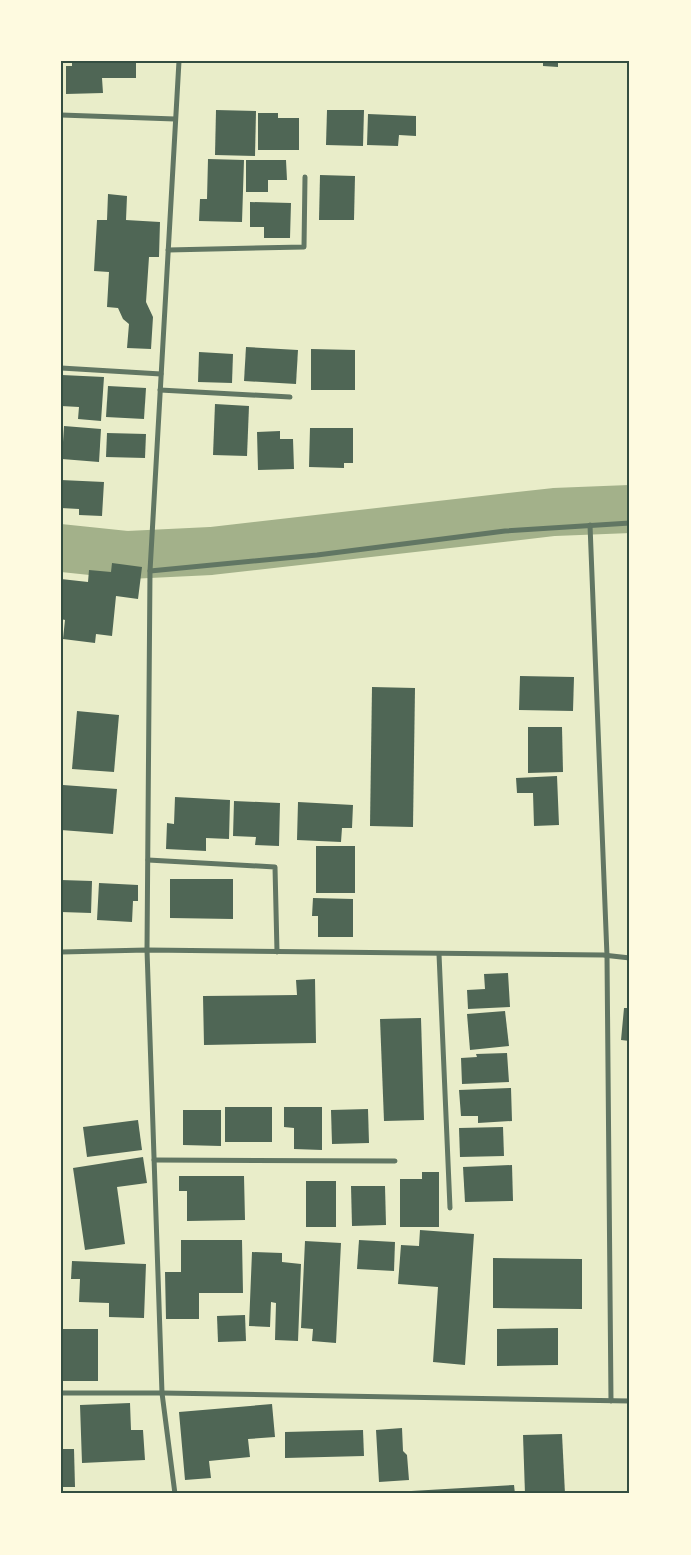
<svg xmlns="http://www.w3.org/2000/svg" width="691" height="1555" font-family="Figtree,sans-serif">
  <rect width="100%" height="100%" fill="#e9edc9"/>
  <g fill="none" stroke-linecap="round" stroke-linejoin="round">
    <polyline stroke="#a3b18a" stroke-width="48" points="61,548 128,555 211,551 554,512 630,509"/>
  </g>
  <g fill="#4f6655">
    <polygon points="72,61 136,61 136,78 102,78 103,93 66,94 66,66 72,66"/>
    <polygon points="543,61 558,61 558,67 543,66"/>
    <polygon points="216,110 256,111 255,156 215,155"/>
    <polygon points="327,110 364,110 363,146 326,145"/>
    <polygon points="258,113 278,113 278,118 299,118 299,150 258,150"/>
    <polygon points="368,114 416,116 416,136 399,135 398,146 367,145"/>
    <polygon points="208,159 244,160 242,222 199,221 200,199 207,199"/>
    <polygon points="246,160 286,160 287,180 268,180 268,192 246,192"/>
    <polygon points="320,175 355,176 354,220 319,220"/>
    <polygon points="108,194 127,196 126,220 160,222 159,257 149,257 146,302 153,317 151,349 127,348 129,324 123,319 118,308 107,307 109,272 94,271 97,220 107,220"/>
    <polygon points="250,202 291,203 290,238 264,238 264,227 250,227"/>
    <polygon points="246,347 298,350 296,384 244,381"/>
    <polygon points="311,349 355,350 355,390 311,390"/>
    <polygon points="199,352 233,354 232,383 198,382"/>
    <polygon points="62,375 104,377 101,421 78,419 79,407 61,406"/>
    <polygon points="108,386 146,388 144,419 106,417"/>
    <polygon points="215,404 249,406 247,456 213,455"/>
    <polygon points="64,426 101,429 99,462 62,459"/>
    <polygon points="310,428 353,428 353,463 344,463 344,468 309,467"/>
    <polygon points="280,431 280,439 293,439 294,469 258,470 257,432"/>
    <polygon points="107,433 146,434 145,458 106,457"/>
    <polygon points="61,480 104,482 102,516 79,515 79,509 61,508"/>
    <polygon points="112,563 142,567 138,599 116,596 112,636 96,634 95,643 63,639 65,620 61,619 61,579 88,582 89,570 111,572"/>
    <polygon points="520,676 574,677 573,711 519,710"/>
    <polygon points="372,687 415,688 413,827 370,826"/>
    <polygon points="77,711 119,715 114,772 72,769"/>
    <polygon points="528,727 562,727 563,772 528,773"/>
    <polygon points="557,776 559,825 534,826 533,793 517,793 516,778"/>
    <polygon points="63,785 117,789 113,834 61,830"/>
    <polygon points="175,797 230,800 229,839 206,838 206,851 166,849 167,823 174,824"/>
    <polygon points="234,801 280,803 279,846 255,845 256,837 233,836"/>
    <polygon points="298,802 353,805 352,828 342,828 341,842 297,840"/>
    <rect x="316" y="846" width="39" height="47"/>
    <polygon points="170,879 233,879 233,919 170,918"/>
    <polygon points="61,880 92,881 91,913 61,912"/>
    <polygon points="99,883 138,885 138,901 133,901 132,922 97,920"/>
    <polygon points="313,898 353,899 353,937 318,937 318,916 312,916"/>
    <polygon points="508,973 510,1007 468,1009 467,990 485,989 484,974"/>
    <polygon points="315,979 316,1043 204,1045 203,996 297,995 296,980"/>
    <polygon points="624,1008 630,1008 630,1041 621,1040"/>
    <polygon points="505,1011 509,1046 470,1050 467,1014"/>
    <polygon points="421,1018 424,1120 384,1121 380,1019"/>
    <polygon points="507,1053 509,1082 462,1084 461,1058 477,1057 476,1054"/>
    <polygon points="511,1088 512,1121 478,1123 478,1116 461,1116 459,1090"/>
    <rect x="225" y="1107" width="47" height="35"/>
    <polygon points="284,1107 322,1107 322,1150 294,1149 294,1128 284,1127"/>
    <polygon points="368,1109 369,1143 332,1144 331,1110"/>
    <polygon points="183,1110 221,1110 221,1146 183,1145"/>
    <polygon points="138,1120 142,1150 87,1157 83,1127"/>
    <polygon points="503,1127 504,1156 460,1157 459,1128"/>
    <polygon points="143,1157 147,1183 117,1187 125,1244 85,1250 73,1168"/>
    <polygon points="512,1165 513,1201 465,1202 463,1167"/>
    <polygon points="422,1172 439,1172 439,1227 400,1227 400,1179 422,1179"/>
    <polygon points="179,1176 244,1176 245,1220 187,1221 187,1191 179,1191"/>
    <rect x="306" y="1181" width="30" height="46"/>
    <polygon points="351,1186 385,1186 386,1225 352,1226"/>
    <polygon points="420,1230 474,1234 465,1365 433,1362 438,1287 398,1284 401,1245 419,1246"/>
    <polygon points="181,1240 242,1240 243,1293 199,1293 199,1319 166,1319 165,1272 181,1272"/>
    <polygon points="359,1240 395,1242 394,1271 357,1269"/>
    <polygon points="305,1241 341,1243 336,1343 312,1341 313,1329 301,1328"/>
    <polygon points="252,1252 282,1253 282,1262 301,1264 298,1341 275,1340 276,1303 271,1302 270,1327 249,1326"/>
    <polygon points="493,1258 582,1259 582,1309 493,1308"/>
    <polygon points="72,1261 146,1264 144,1318 109,1317 109,1303 79,1302 80,1279 71,1279"/>
    <polygon points="245,1315 246,1341 218,1342 217,1316"/>
    <polygon points="558,1328 558,1365 497,1366 497,1329"/>
    <rect x="61" y="1329" width="37" height="52"/>
    <polygon points="130,1403 131,1430 143,1430 145,1460 82,1463 80,1405"/>
    <polygon points="272,1404 275,1437 248,1439 250,1457 209,1461 211,1478 185,1480 179,1412"/>
    <polygon points="627,1424 630,1424 630,1455 628,1455"/>
    <polygon points="402,1428 403,1451 407,1455 409,1480 379,1482 376,1430"/>
    <polygon points="363,1430 364,1456 285,1458 285,1432"/>
    <polygon points="562,1434 565,1494 525,1494 523,1435"/>
    <polygon points="61,1449 74,1449 75,1487 61,1487"/>
    <polygon points="514,1485 515,1494 394,1494 394,1492"/>
  </g>
  <g fill="none" stroke-linecap="round" stroke-linejoin="round">
    <g stroke="#617663" stroke-width="5">
      <polyline points="61,115 175,119"/>
      <polyline points="168,250 304,247 305,177"/>
      <polyline points="61,368 161,374"/>
      <polyline points="160,390 290,397"/>
      <polyline points="590,525 607,956 611,1401"/>
      <polyline points="150,571 317,555 505,531 630,523"/>
      <polyline points="148,860 275,867 277,952"/>
      <polyline points="61,952 147,950 603,955 630,958"/>
      <polyline points="439,954 450,1208"/>
      <polyline points="154,1160 395,1161"/>
      <polyline points="61,1393 162,1393 630,1401"/>
      <polyline points="175,1494 162,1393 147,950 150,571 179,61"/>
    </g>
  </g>
  <rect width="691" height="1555" fill="none" stroke="#fefae0" stroke-width="125"/>
  <rect x="62" y="62" width="566" height="1430" fill="none" stroke="#344e41" stroke-width="2"/>
</svg>
